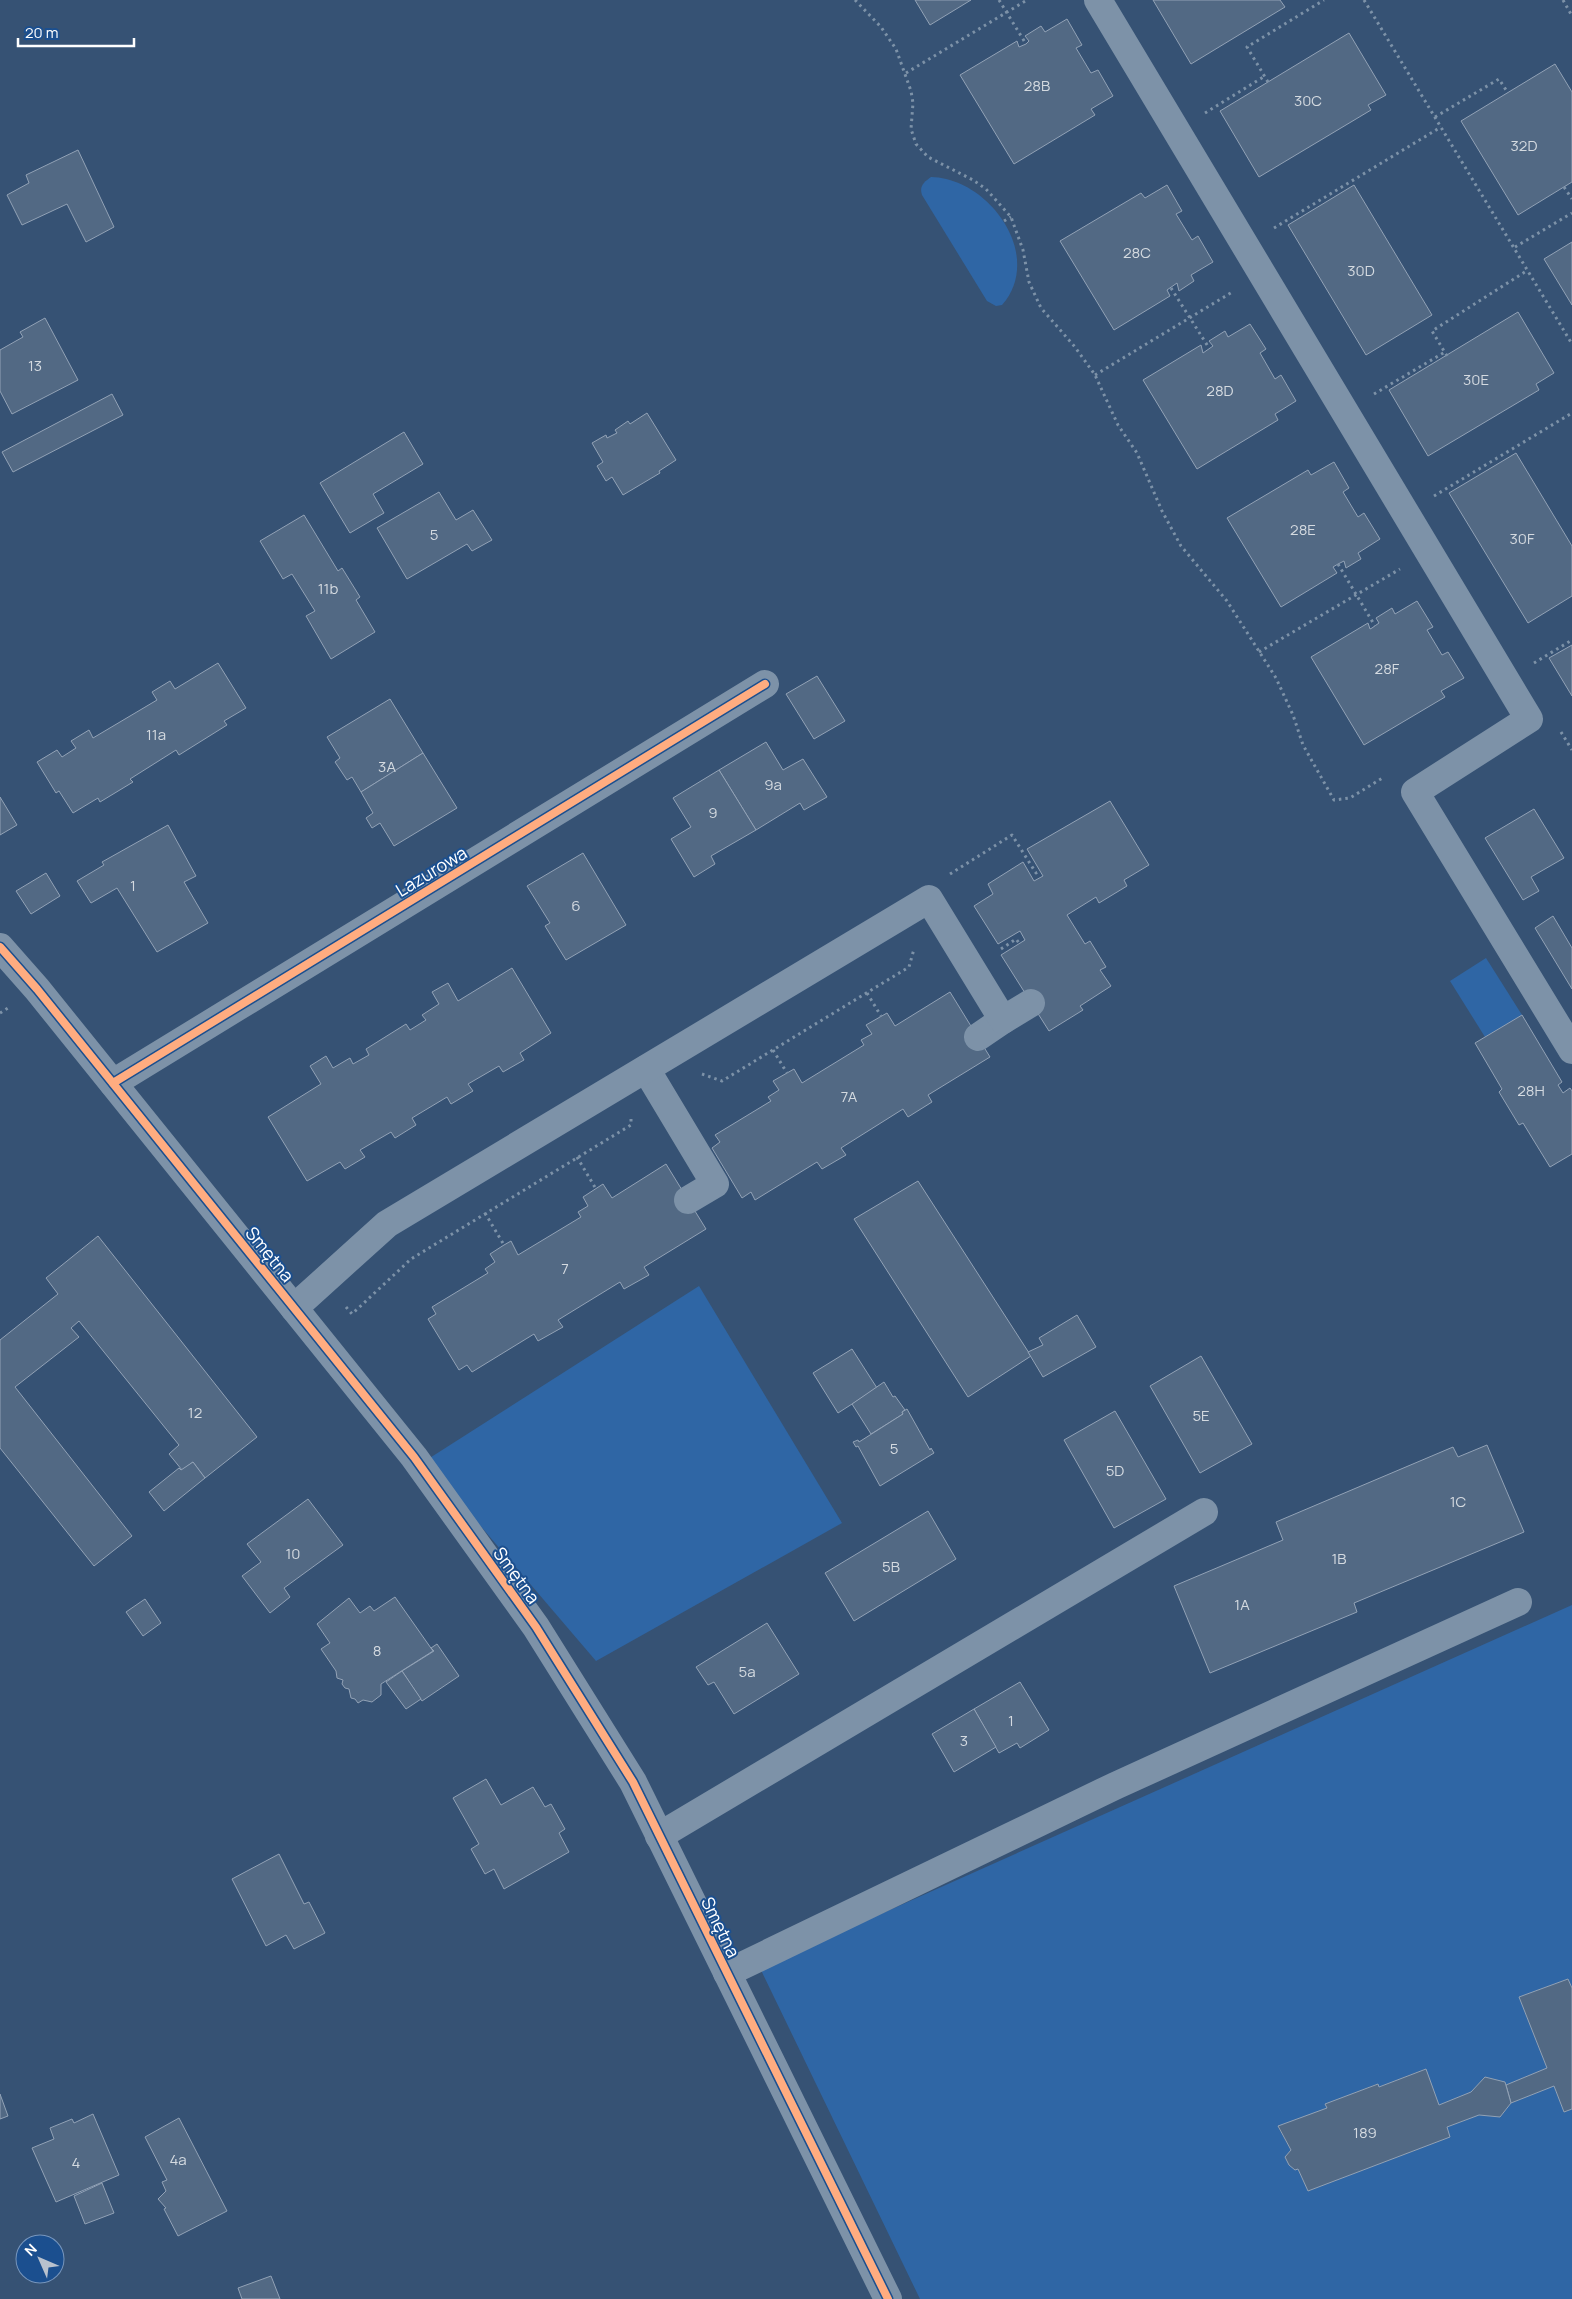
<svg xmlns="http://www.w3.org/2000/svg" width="1572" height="2299" font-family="Manrope,sans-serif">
  <rect width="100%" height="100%" fill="#365274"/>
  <g fill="#2f66a5">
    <path d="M931,177C989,178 1045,256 1002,305L996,306L987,301L922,195C919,186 924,182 931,177Z"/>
    <polygon points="1486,958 1522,1015 1485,1037 1450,981"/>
    <polygon points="699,1286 842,1523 596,1661 425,1461"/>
    <polygon points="1572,1605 1572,1988 1568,1979 1519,1997 1547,2068 1506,2085 1505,2082 1485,2077 1471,2092 1439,2105 1425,2069 1379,2087 1377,2084 1326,2104 1327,2108 1278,2127 1291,2150 1285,2157 1295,2170 1298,2169 1308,2191 1450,2137 1447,2127 1479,2115 1500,2117 1511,2103 1554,2086 1564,2112 1572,2109 1572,2299 920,2299 760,1968"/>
  </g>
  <g fill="#526984" stroke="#92a2b6">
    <polygon points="915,0 971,0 930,25"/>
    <polygon points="1153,0 1280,0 1285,7 1191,64"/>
    <polygon points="1067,19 1082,45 1076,48 1091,73 1098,70 1113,96 1091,109 1095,115 1014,164 960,75 1017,41 1019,47 1026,44 1029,41 1025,36 1041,26 1045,32"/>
    <polygon points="1349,33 1386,95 1368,105 1371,110 1259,177 1220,111"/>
    <polygon points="1555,64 1572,92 1572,182 1518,215 1461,121"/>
    <polygon points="78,150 114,227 86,242 67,204 22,225 7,195 29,183 26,175"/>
    <polygon points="1167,185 1182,211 1176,214 1192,240 1198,236 1213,262 1191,275 1194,281 1179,291 1177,283 1167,290 1170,296 1114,330 1060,241 1141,193 1145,198"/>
    <polygon points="1354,185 1432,315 1366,355 1288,225"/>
    <polygon points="1572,242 1572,305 1544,259"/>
    <polygon points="1518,312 1554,373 1536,384 1539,390 1428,456 1389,390"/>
    <polygon points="45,318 78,380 12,414 0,391 0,350 23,337 20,332"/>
    <polygon points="1250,324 1266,349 1260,353 1275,379 1281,375 1296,401 1275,414 1278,420 1197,469 1143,380 1201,345 1203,353 1213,346 1209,341 1225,331 1228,337"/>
    <polygon points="112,394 123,415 13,472 2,452"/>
    <polygon points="647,413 676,460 659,471 660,473 623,495 612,477 606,481 597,466 603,462 592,443 606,435 607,438 617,433 615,430 628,421 630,424"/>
    <polygon points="404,432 423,464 373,494 384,513 350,533 320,483"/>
    <polygon points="1516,453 1572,546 1572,596 1528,623 1449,493"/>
    <polygon points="1334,462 1349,488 1343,492 1358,517 1364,513 1380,539 1358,553 1361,559 1346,568 1344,561 1338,564 1333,567 1337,573 1281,607 1227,518 1308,470 1311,475"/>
    <polygon points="439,492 456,520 473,510 492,540 472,551 467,544 407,579 377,528"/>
    <polygon points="304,515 338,571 342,568 360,597 356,600 375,632 331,659 306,616 315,611 292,574 283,579 260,541"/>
    <polygon points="1417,601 1433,627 1427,630 1442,655 1448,652 1464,678 1441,691 1445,697 1364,745 1311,657 1368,623 1370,629 1372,628 1379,623 1376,618 1392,608 1395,614"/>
    <polygon points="1572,645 1572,696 1549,658"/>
    <polygon points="218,663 246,708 224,721 227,725 179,755 176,750 130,779 133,782 100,802 98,798 73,813 59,791 56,793 37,762 57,750 62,757 76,748 71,741 89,730 93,738 157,700 152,692 170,681 175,689"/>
    <polygon points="817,676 845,721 814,739 786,694"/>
    <polygon points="390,699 423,753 361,792 352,777 347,780 335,762 340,758 327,737"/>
    <polygon points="766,742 783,770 803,759 827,797 804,810 800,803 756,830 719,770"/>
    <polygon points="423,753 457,808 394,846 380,823 372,828 366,818 373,813 361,792"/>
    <polygon points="719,770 756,830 711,856 715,864 694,877 671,839 691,827 673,798"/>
    <polygon points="0,797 17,825 0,835"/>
    <polygon points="1110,801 1149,865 1124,880 1127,886 1099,903 1096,897 1067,915 1085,944 1090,941 1106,967 1100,970 1111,986 1080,1006 1083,1010 1049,1031 1001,955 1025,940 1020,931 998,944 974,906 993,894 988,884 1023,862 1034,881 1043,876 1027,849"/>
    <polygon points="1534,809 1564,858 1531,877 1539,891 1523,900 1485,838"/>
    <polygon points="168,825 196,876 184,882 208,923 157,952 117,888 91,903 77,881 104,865 102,862"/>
    <polygon points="583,853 626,925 566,960 545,926 550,923 527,886"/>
    <polygon points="46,873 60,896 31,914 16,891"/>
    <polygon points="1553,916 1572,948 1572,989 1535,928"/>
    <polygon points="512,968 551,1033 520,1053 524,1060 503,1072 499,1066 468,1084 473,1091 451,1104 447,1097 412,1118 416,1125 395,1138 391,1132 360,1150 365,1157 345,1169 340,1162 307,1181 268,1117 321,1084 310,1066 326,1056 333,1068 350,1058 353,1064 369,1055 366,1049 406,1024 410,1030 426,1020 422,1015 439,1004 432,992 448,983 458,1001"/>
    <polygon points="950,992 990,1057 928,1095 932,1102 908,1117 903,1109 841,1148 846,1155 822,1169 817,1162 755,1200 751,1192 742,1198 712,1148 720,1142 715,1135 771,1101 768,1097 779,1090 773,1081 794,1069 802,1083 864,1045 861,1040 872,1034 866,1025 887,1013 895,1026"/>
    <polygon points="1522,1015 1562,1082 1558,1085 1563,1093 1570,1088 1572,1091 1572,1154 1550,1167 1523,1123 1519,1125 1499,1092 1502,1089 1475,1043"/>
    <polygon points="666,1164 706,1229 644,1267 649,1275 624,1289 620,1282 558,1320 563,1327 538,1341 534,1334 472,1372 467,1365 459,1370 428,1319 436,1314 432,1307 488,1273 485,1269 495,1262 490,1254 504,1245 511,1241 518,1255 581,1217 578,1212 588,1206 583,1197 603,1184 612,1198"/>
    <polygon points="918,1181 1031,1356 968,1397 854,1219"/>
    <polygon points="98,1236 257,1437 205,1478 193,1462 182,1470 169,1454 179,1445 79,1321 71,1328 79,1337 15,1387 132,1536 94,1566 0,1448 0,1340 58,1294 46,1278"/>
    <polygon points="1077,1315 1096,1347 1043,1377 1028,1352 1043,1345 1039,1338"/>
    <polygon points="852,1349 877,1388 838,1413 813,1373"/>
    <polygon points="1201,1356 1252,1444 1200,1473 1150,1386"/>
    <polygon points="884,1382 893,1397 895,1396 905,1410 902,1412 903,1414 871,1434 852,1404"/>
    <polygon points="907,1409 930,1450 931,1448 934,1453 880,1486 858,1446 856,1447 853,1442 858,1440 859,1442 903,1414 902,1412"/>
    <polygon points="1115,1411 1166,1499 1114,1528 1064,1440"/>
    <polygon points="1487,1445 1524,1532 1354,1603 1357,1612 1210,1673 1174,1586 1283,1540 1276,1522 1453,1447 1458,1457"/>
    <polygon points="193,1462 205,1478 164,1511 149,1492 179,1468 181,1470"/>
    <polygon points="308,1499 343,1545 284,1588 290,1597 270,1613 242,1576 261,1562 247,1544"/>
    <polygon points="928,1511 956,1559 854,1621 825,1573"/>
    <polygon points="395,1597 433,1651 381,1684 381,1695 372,1702 363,1700 358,1703 355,1699 351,1698 349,1689 345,1688 342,1684 343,1680 337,1678 336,1671 321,1649 330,1643 317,1624 349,1598 360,1613 370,1606 374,1611"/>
    <polygon points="145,1599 161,1623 143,1636 126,1612"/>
    <polygon points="767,1623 799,1674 734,1714 714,1682 708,1685 696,1667"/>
    <polygon points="437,1644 459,1676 422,1701 402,1671 434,1651 431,1648"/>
    <polygon points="402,1671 421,1699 406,1709 386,1682"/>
    <polygon points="1020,1682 1049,1730 1020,1748 1017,1743 999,1753 974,1709"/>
    <polygon points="974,1709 996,1747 954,1772 932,1734"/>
    <polygon points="486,1779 501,1805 533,1787 545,1807 551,1804 565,1829 559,1833 569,1852 504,1889 494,1869 485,1874 471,1849 479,1844 453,1798"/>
    <polygon points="279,1854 304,1904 309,1902 325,1933 294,1949 286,1935 266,1946 232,1879"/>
    <polygon points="1568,1979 1572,1988 1572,2109 1564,2112 1554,2086 1511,2103 1506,2085 1547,2068 1519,1997"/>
    <polygon points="1426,2069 1439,2105 1471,2092 1485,2077 1505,2082 1511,2103 1500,2117 1479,2115 1447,2127 1450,2137 1308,2191 1298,2169 1295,2170 1289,2165 1285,2157 1291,2150 1278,2126 1327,2108 1325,2104 1378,2084 1379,2087"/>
    <polygon points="0,2094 8,2116 0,2119"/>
    <polygon points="93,2114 119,2175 56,2202 32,2148 54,2139 50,2128 72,2119 74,2123"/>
    <polygon points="179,2118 227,2211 178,2236 164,2209 166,2208 158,2199 166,2191 162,2182 167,2180 145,2137"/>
    <polygon points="102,2183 114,2213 85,2224 74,2196"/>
    <polygon points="271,2276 280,2299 242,2299 238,2288"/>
  </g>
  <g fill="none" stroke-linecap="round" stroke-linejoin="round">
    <g stroke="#7d92a8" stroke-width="3" stroke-dasharray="2.5 4" stroke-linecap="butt">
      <polyline points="855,0 881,27 896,49 911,91 913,103 911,129 916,144 928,157 973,180 986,189 1011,217 1023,250 1029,282 1041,308 1075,347 1095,375 1118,425 1137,453 1162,511 1181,546 1227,601 1276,678 1293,715 1303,745 1334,800 1350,798 1384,777"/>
      <polyline points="999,0 1026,44"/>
      <polyline points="1364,0 1572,344"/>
      <polyline points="1563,0 1572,16"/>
      <polyline points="906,73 1027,0"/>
      <polyline points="1268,82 1247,47 1324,0"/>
      <polyline points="1205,113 1265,76"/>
      <polyline points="1435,117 1499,79 1508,93"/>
      <polyline points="1564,187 1572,199"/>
      <polyline points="1004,221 1011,217"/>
      <polyline points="1274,228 1441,127"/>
      <polyline points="1515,247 1572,213"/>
      <polyline points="1171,288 1209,348"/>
      <polyline points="1447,356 1432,331 1528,270"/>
      <polyline points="1095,375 1234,291"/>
      <polyline points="1374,394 1445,352"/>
      <polyline points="1434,496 1572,413"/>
      <polyline points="1338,564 1375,626"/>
      <polyline points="1259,652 1400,569"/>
      <polyline points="1534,663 1572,640"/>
      <polyline points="1561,732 1572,750"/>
      <polyline points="950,874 1012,835 1036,873 1040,871"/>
      <polyline points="1001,949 1016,939 1019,943"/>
      <polyline points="867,993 881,1016"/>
      <polyline points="0,1013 8,1008"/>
      <polyline points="773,1050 787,1073"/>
      <polyline points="702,1074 722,1081 909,967 914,949"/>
      <polyline points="577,1157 596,1189"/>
      <polyline points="485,1213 504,1245"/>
      <polyline points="346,1307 352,1314 411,1259 631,1125 631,1117"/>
    </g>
    <g stroke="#7d92a8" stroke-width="28">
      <polyline points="1098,0 1529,719 1415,792 1572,1050"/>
      <polyline points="0,947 37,989 414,1457 536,1627 633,1782 888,2299"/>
      <polyline points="978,1037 1003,1020"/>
      <polyline points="646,1069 715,1184 688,1200"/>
      <polyline points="113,1083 765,684"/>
      <polyline points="294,1308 387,1224 929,899 1003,1020 1031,1003"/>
      <polyline points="659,1836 1204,1512"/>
      <polyline points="727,1973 1115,1786 1518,1602"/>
    </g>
    <defs>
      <g id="cycleway">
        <polyline points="0,947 37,989 414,1457 536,1627 633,1782 888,2299"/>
        <polyline points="113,1083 765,684"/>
      </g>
    </defs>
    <use href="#cycleway" stroke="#1b4f8f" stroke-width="11"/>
    <use href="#cycleway" stroke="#ffac80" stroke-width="8"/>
  </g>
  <g text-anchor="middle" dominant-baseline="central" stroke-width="4" stroke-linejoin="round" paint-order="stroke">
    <g font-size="15" fill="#d4dae0">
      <text x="1037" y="85">28B</text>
      <text x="1308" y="100">30C</text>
      <text x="1524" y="145">32D</text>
      <text x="1137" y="252">28C</text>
      <text x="1361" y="270">30D</text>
      <text x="35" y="365">13</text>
      <text x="1476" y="379">30E</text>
      <text x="1220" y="390">28D</text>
      <text x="1303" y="529">28E</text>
      <text x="434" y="534">5</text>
      <text x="1522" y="538">30F</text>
      <text x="328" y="588">11b</text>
      <text x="1387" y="668">28F</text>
      <text x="156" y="734">11a</text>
      <text x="387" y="766">3A</text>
      <text x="773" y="784">9a</text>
      <text x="713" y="812">9</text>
      <text x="133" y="885">1</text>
      <text x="576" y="905">6</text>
      <text x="1531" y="1090">28H</text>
      <text x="849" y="1096">7A</text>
      <text x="565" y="1268">7</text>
      <text x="195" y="1412">12</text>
      <text x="1201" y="1415">5E</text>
      <text x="894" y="1448">5</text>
      <text x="1115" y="1470">5D</text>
      <text x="1458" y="1501">1C</text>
      <text x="293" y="1553">10</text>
      <text x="1339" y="1558">1B</text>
      <text x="891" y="1566">5B</text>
      <text x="1242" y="1604">1A</text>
      <text x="377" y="1650">8</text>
      <text x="747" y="1671">5a</text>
      <text x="1011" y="1720">1</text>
      <text x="964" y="1740">3</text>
      <text x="1365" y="2132">189</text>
      <text x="178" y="2159">4a</text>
      <text x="76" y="2162">4</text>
    </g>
    <g font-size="18" fill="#fff" stroke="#1b4f8f">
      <text transform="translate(431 871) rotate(-31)">Lazurowa</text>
      <text transform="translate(270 1254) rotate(51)">Smętna</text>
      <text transform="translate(517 1575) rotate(54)">Smętna</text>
      <text transform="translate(721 1927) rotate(64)">Smętna</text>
    </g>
  </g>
  <g transform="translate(40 2259) rotate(315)"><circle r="24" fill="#1b4f8f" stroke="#7695bc"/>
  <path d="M0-4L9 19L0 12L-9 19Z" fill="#b9c2ce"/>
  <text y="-8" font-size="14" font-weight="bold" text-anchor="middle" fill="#ffffff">N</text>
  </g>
  <path d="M18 38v8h116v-8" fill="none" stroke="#ffffff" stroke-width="2.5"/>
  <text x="25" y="38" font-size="15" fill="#ffffff" stroke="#1b4f8f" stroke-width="4" paint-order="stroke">20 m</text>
</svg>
